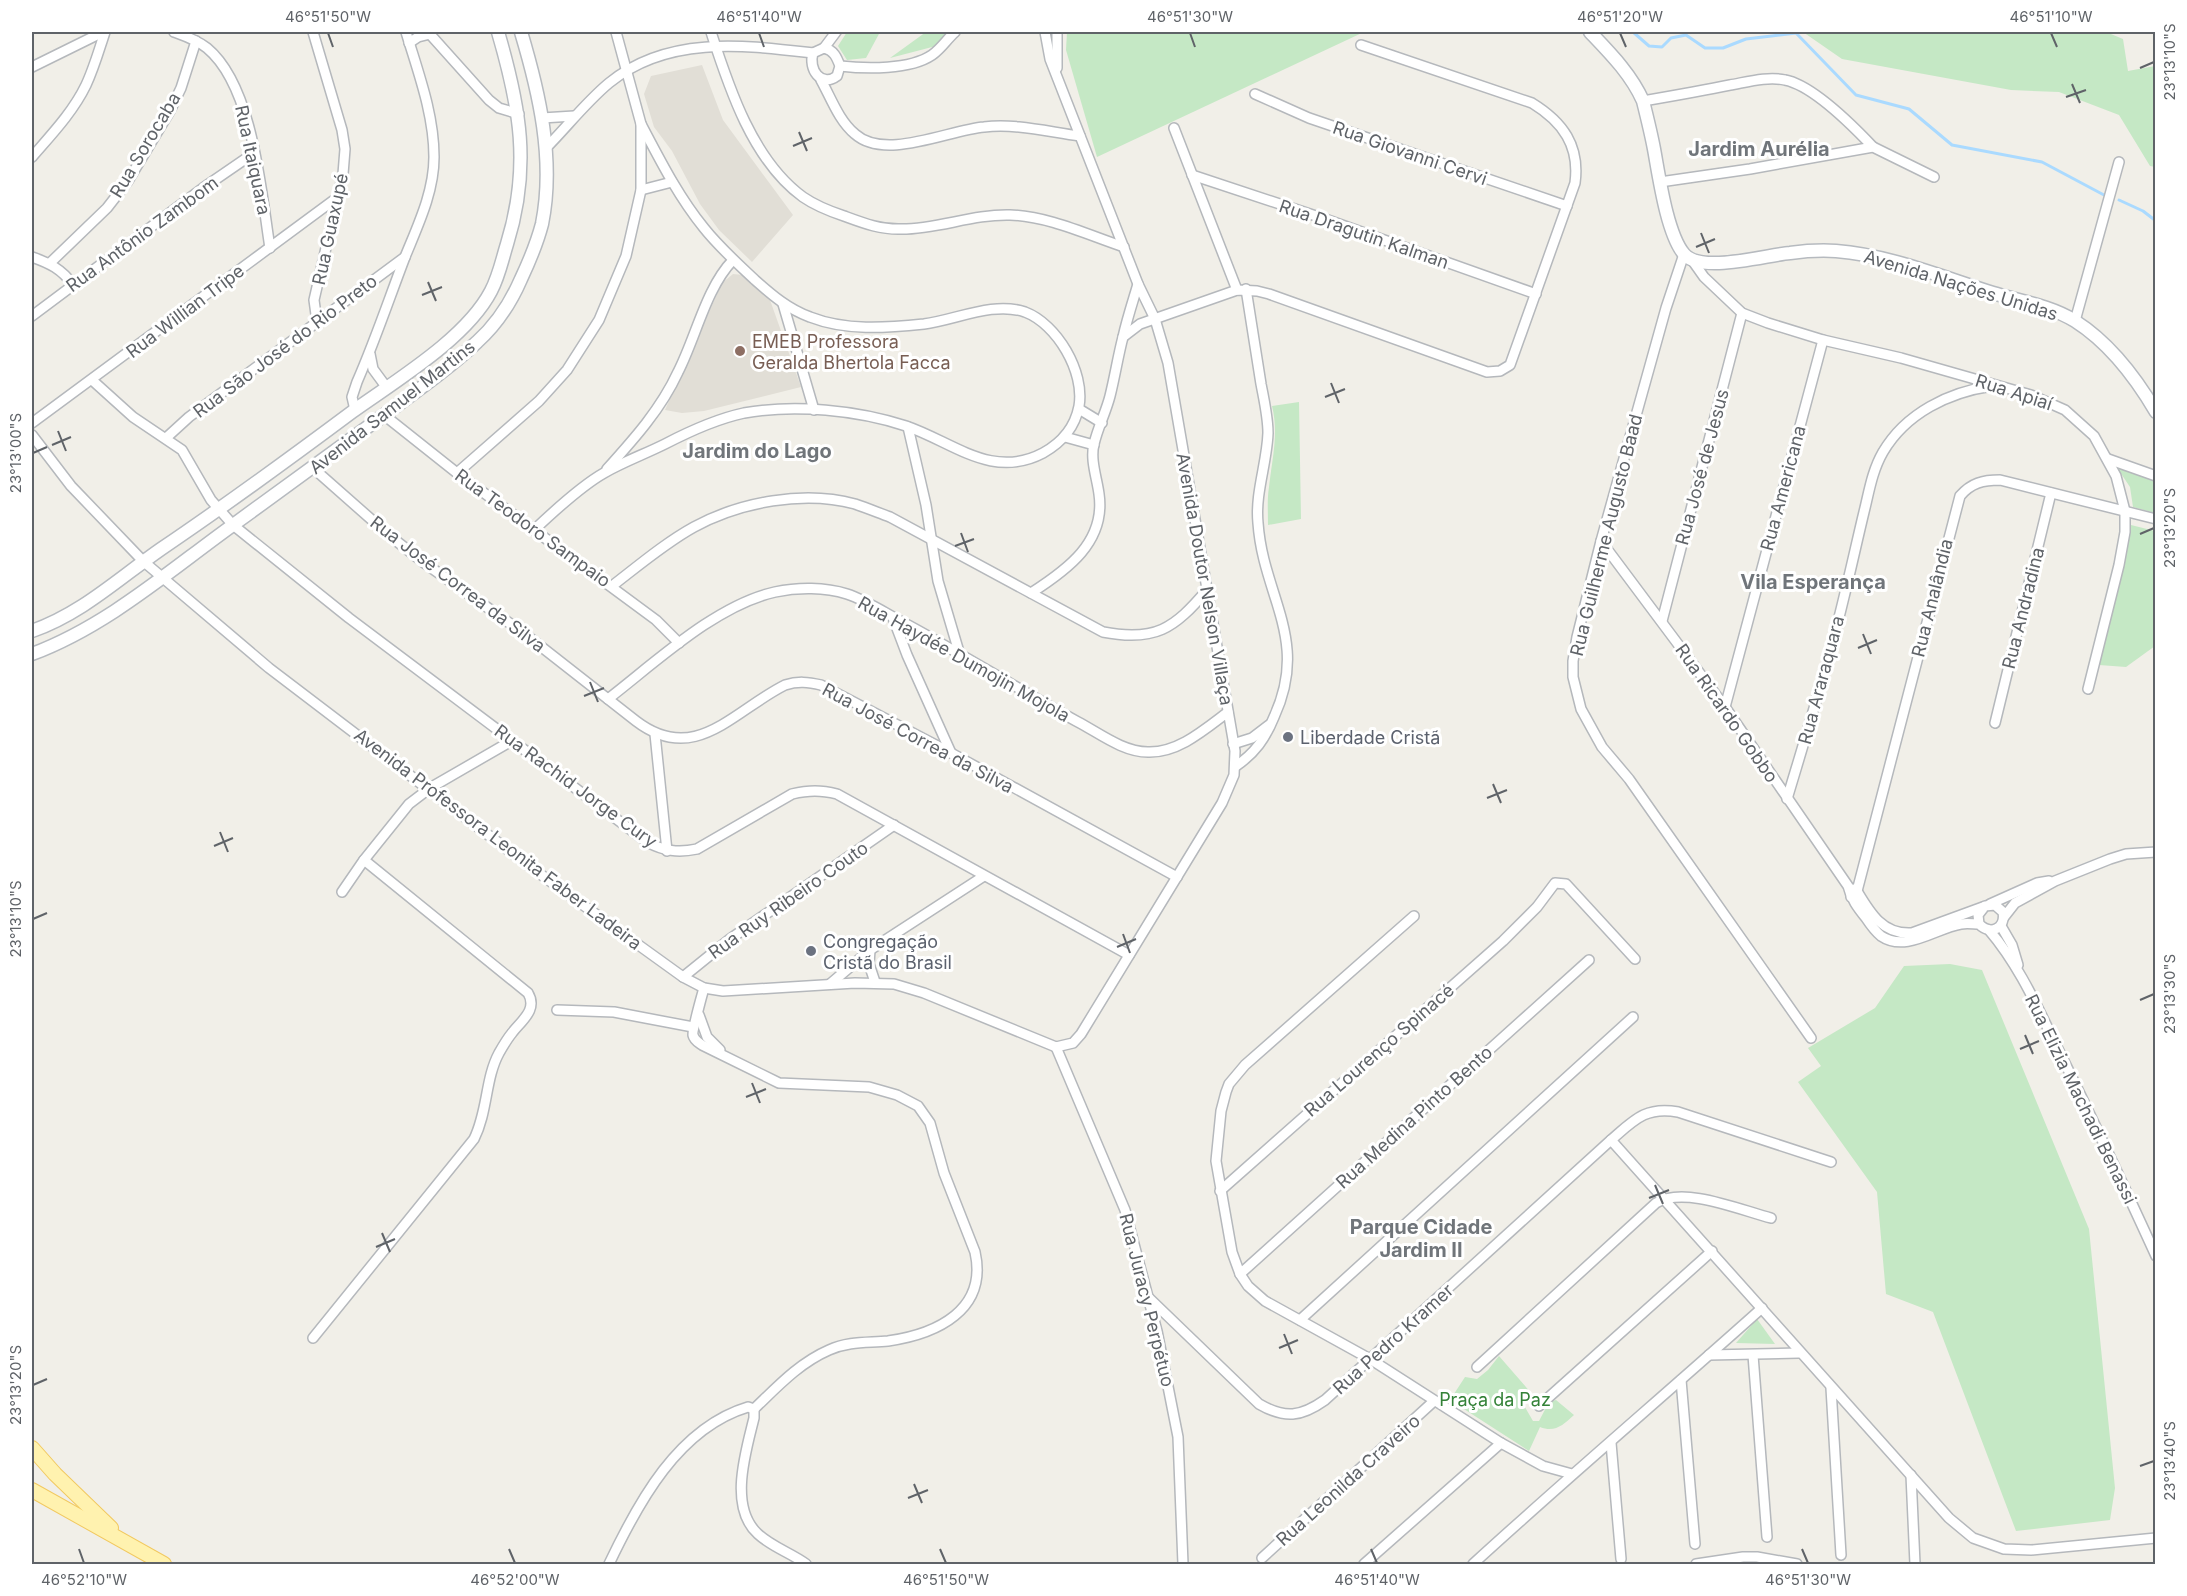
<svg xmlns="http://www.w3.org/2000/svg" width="2187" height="1596" font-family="Inter,sans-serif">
  <rect width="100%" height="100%" fill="#f1efe8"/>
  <g fill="#e1ded6">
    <polygon points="702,65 723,120 793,215 752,262 719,230 700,204 672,151 654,127 644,94 651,76"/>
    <polygon points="733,274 743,275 770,300 801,387 704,411 682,413 665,410 722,283"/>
  </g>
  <g fill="#c5e8c5">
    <polygon points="847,32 880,32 866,58 847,60 838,46"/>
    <polygon points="926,32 949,32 936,46 890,58"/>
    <polygon points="1067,32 1364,32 1097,157 1066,50"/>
    <polygon points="1803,32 2106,32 2123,39 2128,71 2155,66 2155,167 2150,166 2119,115 2059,92 2011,90 1842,59"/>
    <path d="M1299,402L1301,519L1268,525C1268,512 1267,499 1269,487C1272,459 1279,434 1272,406Z"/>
    <polygon points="2116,466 2155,480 2155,513 2133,507 2130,487"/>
    <polygon points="2131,525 2155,531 2155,646 2126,667 2099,665"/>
    <polygon points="1950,964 1982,970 2089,1229 2115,1488 2110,1520 2016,1531 1933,1312 1886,1294 1877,1192 1798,1082 1821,1066 1808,1048 1875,1008 1904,966"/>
    <polygon points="1757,1319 1775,1344 1736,1343"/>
    <path d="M1499,1356L1532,1394L1522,1402L1533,1421H1539L1549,1402L1556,1400L1574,1415C1563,1425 1555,1433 1540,1427L1529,1451L1450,1400L1465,1377L1477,1379L1488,1370Z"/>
  </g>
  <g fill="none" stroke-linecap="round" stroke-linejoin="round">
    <g stroke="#aadaff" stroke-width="3">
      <polyline points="1633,32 1649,46 1662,47 1671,38 1686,35 1705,48 1723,48 1746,39 1796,33 1856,95 1909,109 1952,145 2042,162 2104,195"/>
      <polyline points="2119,200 2143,211 2156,221"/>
    </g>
    <defs>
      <g id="street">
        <path d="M174,32C185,36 197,40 207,48C253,86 261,191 270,248"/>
        <polyline points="313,32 342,130 345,149 343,174 314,300 317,322"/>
        <polyline points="428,32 489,100 499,108 519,114"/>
        <path d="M711,32C729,88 753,161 803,197C816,206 829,211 844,216C863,223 881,230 902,229C938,229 973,214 1010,215C1048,216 1088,235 1124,247"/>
        <polyline points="409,43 418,37 430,34"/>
        <path d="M824,48C834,50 837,58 840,66L837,76C821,88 808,69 813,53Z"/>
        <polyline points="824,48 836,32"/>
        <path d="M840,66C866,69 910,70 932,55C941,49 947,39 955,32"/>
        <polyline points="32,67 103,32"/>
        <polyline points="1057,68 1057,32"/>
        <path d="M821,80C831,98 839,121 855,134C885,161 949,130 984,127C1015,123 1049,132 1080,136"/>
        <polyline points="1255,94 1309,118 1567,206"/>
        <path d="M1643,101C1672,96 1701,91 1730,85C1747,82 1768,76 1785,80C1812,85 1854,127 1873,147"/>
        <polyline points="542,118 574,116"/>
        <polyline points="1174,128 1237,290"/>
        <path d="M545,149C567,127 585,103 609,83C667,35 744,45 813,53"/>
        <path d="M32,157C51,135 73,112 86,85C94,68 99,50 105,32"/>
        <polyline points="1192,175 1325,219 1536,294"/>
        <polyline points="1660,182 1750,169 1873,147 1934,177"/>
        <polyline points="641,190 672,182"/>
        <polyline points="1684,254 1666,308 1601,541 1577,637 1573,661 1573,677 1581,709 1602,747 1629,779 1811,1038"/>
        <path d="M32,257C49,263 62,269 73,285"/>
        <polyline points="1692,260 1704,277 1742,313 1768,323 1823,340 1901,358 2031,395 2065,410 2094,436 2116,476 2125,511 2125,532 2119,565 2088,689"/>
        <polyline points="50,263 107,208 128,181 170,111 181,88 196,41"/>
        <polyline points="783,304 814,410"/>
        <polyline points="32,316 203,188 254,153"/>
        <polyline points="2075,321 2119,162"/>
        <path d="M1123,337L1140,324L1237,290L1257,291L1269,294L1487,372L1500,371L1510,365L1575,183C1580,146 1563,122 1532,103L1361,45"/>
        <polyline points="370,354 373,369 387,388"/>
        <path d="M92,380L133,417L182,450L211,500L233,525L349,618L647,842C664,851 678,853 697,849L792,794C809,790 821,790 837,794L1129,955"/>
        <polyline points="1079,409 1102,423"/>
        <path d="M355,410L352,397L357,382C375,341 389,299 405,257C418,225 434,192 434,157C434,114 418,72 406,32"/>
        <polyline points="384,415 457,473 656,620 679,643"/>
        <polyline points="32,423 338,197"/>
        <polyline points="908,427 926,505 938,581 959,652"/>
        <polyline points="32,435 71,486 143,561 269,668 529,866 683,977 704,988 723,991 855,983 894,984 924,993 1056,1047 1073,1043 1081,1034 1222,803 1234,775 1235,751 1168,363 1155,319 1138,284 1050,59 1045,32"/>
        <polyline points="1065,437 1094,445"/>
        <polyline points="166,438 189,417 405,257"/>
        <polyline points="2108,459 2156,476"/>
        <path d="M313,468L390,536L423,562L525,634L636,721C695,766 733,711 785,685C798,681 808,682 821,685L951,753L1177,877"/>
        <path d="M607,469C634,439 661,409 678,372C696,337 706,288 733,260"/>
        <polyline points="457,473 539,401 567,370 599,320 626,256 641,190 641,124 616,32"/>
        <path d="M534,530C553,512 581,486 604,473C623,462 645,454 665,444C690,431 716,419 744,413C795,404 857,410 906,426C953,442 992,480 1043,453C1061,443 1075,427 1079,406C1085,372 1057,324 1025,312C993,301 956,320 924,324C885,328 846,331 810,317C788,309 772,295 755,280C737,263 719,247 704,228C678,196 660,160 641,124"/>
        <path d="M1601,541L1725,707L1848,886C1851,899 1858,908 1866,918C1870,924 1875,931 1881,936C1906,953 1936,928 1961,924C1967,923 1973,924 1979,924C1991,936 2006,928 2003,912L1995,905L1985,906L1978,915L1979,924"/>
        <path d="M612,586C638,566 665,543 694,527C740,502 804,490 855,504C867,508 879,513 890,517L1103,632C1155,642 1174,629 1207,590"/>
        <path d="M1031,593C1067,570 1106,542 1099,494C1097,478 1090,460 1094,444C1098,427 1106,412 1110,396C1115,376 1118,356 1123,337C1127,319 1133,301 1138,284"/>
        <polyline points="893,618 907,655 951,753"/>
        <polyline points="1662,621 1742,313"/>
        <path d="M608,699C656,662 716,605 775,592C798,587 825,587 847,594C868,601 888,615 908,625C965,656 1020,690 1078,722C1099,733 1123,752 1148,752C1178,753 1204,730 1228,712"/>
        <polyline points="1725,707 1823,340"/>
        <polyline points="1995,723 2051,493"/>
        <polyline points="655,734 667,851"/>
        <polyline points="1233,744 1252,738 1269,725"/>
        <path d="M1236,766C1255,753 1265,739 1274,717C1310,640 1263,596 1258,523C1255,493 1267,463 1268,433C1268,417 1264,400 1261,384C1256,352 1251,321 1246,289"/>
        <path d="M1787,799C1807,732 1828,665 1844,597C1851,569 1857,541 1864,512C1869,492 1872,471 1883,452C1906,413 1949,392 1992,386"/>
        <path d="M1853,889L1857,891C1870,913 1883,935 1912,933L1983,907"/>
        <polyline points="342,892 364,860 409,804 430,788 513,740"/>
        <path d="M1851,897L1857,891L1960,496C1971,483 1983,480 2000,480L2156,519"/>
        <polyline points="1990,904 2037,883 2049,881"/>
        <polyline points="1414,916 1245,1065 1229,1084 1226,1092 1221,1111 1216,1161 1232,1252 1240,1274 1248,1286 1265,1301 1370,1359 1501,1443 1543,1466 1572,1474"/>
        <polyline points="2004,917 2015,903 2055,881 2110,859 2126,854 2156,852"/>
        <polyline points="2001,926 2012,945 2018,965"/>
        <path d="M1989,930C2020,966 2039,1011 2060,1053C2093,1120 2125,1188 2156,1256"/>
        <polyline points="870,950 869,964 875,982"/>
        <polyline points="683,977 730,939 894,825"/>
        <polyline points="830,984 870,950 984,876"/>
        <path d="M704,988C702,995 692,1032 693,1035C694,1040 698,1042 702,1045L779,1083L869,1087L897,1095L918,1106L930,1123L944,1173L975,1252C988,1310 937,1334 888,1341C868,1343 849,1341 829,1350C799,1363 777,1387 754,1409"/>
        <polyline points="557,1010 614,1012 693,1027"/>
        <polyline points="699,1015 707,1037 720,1050"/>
        <polyline points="1056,1047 1125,1210 1157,1331 1178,1437 1183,1564"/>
        <path d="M1611,1140C1724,1266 1837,1392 1949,1518L1973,1538L2004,1549L2031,1550L2156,1538"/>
        <polyline points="1220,1191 1503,941 1537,907 1555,883 1566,884 1635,959"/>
        <polyline points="1240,1274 1589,960"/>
        <path d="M1149,1298L1259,1404C1285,1419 1301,1417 1325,1400L1611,1140C1634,1120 1646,1106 1678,1112L1831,1162"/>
        <polyline points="1300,1320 1633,1017"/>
        <path d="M313,1338L474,1139C488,1111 485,1079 499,1053C503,1046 507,1039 512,1033C521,1021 538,1010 528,993L364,860"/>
        <polyline points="1709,1355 1799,1353"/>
        <polyline points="1753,1355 1767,1537"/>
        <path d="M1477,1367L1656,1203C1684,1186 1740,1210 1771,1218"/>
        <polyline points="1681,1380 1695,1544"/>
        <polyline points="1831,1388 1841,1555"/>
        <polyline points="1539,1406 1712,1251"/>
        <path d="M754,1409V1418C746,1451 728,1507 758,1534C772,1547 791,1553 806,1564"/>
        <polyline points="1611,1443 1621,1559"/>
        <polyline points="1911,1475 1915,1564"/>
        <polyline points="1262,1558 1434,1401"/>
        <path d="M609,1564C638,1503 678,1428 748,1407L754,1409"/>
        <polyline points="1364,1564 1501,1443"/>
        <path d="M1473,1564C1568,1477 1666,1394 1762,1308"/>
        <polyline points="1696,1564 1743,1557 1757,1557 1797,1564"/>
      </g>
      <g id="secondary">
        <path d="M1590,32C1610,53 1631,74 1643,101C1647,117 1651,133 1654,149C1659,176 1667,234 1684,254C1701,274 1766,255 1790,253C1805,251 1821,250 1836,251C1889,255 1942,277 1993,293C2020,301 2051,306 2075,321C2108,342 2136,378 2156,412"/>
        <path d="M32,631C81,614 118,579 161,549C226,505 289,459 352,412C395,381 466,339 491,291C499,276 502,260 507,244C531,167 520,107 498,32"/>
        <path d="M32,654C107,626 169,571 233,525C280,491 326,457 373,423C408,397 445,372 477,342C496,325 511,302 521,279C529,262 537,243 542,224C555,160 539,92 521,32"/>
      </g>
      <g id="primary">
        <polyline points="32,1448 55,1474 111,1528"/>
        <polyline points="32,1490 164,1564"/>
      </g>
    </defs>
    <use href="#street" stroke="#b5b8bc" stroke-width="12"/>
    <use href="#secondary" stroke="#b6babf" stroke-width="15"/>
    <use href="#primary" stroke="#f2c960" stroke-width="16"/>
    <use href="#street" stroke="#fff" stroke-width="9"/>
    <use href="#secondary" stroke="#fff" stroke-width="12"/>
    <use href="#primary" stroke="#fff2af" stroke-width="14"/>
  </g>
  <path fill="none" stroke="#5f6368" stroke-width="2" d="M328,33L333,47M759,33L764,47M1190,33L1195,47M1620,33L1626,47M2051,33L2057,47M2140,68L2154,62M2072,84L2080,103M2066,97L2086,90M799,132L807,151M793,146L812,138M1701,233L1709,253M1696,247L1715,239M428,282L436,301M422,295L442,287M1331,383L1339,403M1325,397L1345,389M58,431L66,451M52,445L71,437M33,453L47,447M961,533L968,552M2140,534L2154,528M955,546L974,539M1863,634L1871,654M1858,648L1877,640M590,682L598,702M584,696L604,688M1493,784L1501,803M1487,798L1507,790M220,832L228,852M214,846L233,838M33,919L47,913M1123,934L1130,953M1117,947L1136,939M2140,1000L2154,994M2025,1035L2033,1054M2020,1049L2039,1041M752,1083L760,1103M746,1097L766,1089M1655,1185L1663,1204M1649,1198L1669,1190M382,1233L390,1252M376,1247L395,1239M1284,1334L1292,1354M1279,1348L1298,1340M33,1385L47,1379M2140,1466L2154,1461M914,1484L922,1503M908,1498L928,1490M79,1549L84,1563M509,1549L515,1563M940,1549L946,1563M1371,1549L1377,1563M1802,1549L1808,1563"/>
  <circle fill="#8d6e63" stroke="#fff" stroke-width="2" cx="740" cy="351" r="6"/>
  <g fill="#6b7280" stroke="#fff" stroke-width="2">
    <circle cx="1288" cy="737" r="6"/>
    <circle cx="811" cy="951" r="6"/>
  </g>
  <g text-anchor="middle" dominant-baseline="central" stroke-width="6" stroke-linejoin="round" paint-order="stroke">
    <g font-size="18" fill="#5f6368" stroke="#fff">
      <text transform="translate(145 145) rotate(-59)">Rua Sorocaba</text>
      <text transform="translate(1410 153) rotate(19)">Rua Giovanni Cervi</text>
      <text transform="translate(253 160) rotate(78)">Rua Itaiquara</text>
      <text transform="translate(330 229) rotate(-78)">Rua Guaxupé</text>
      <text transform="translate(142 234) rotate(-36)">Rua Antônio Zambom</text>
      <text transform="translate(1364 234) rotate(19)">Rua Dragutin Kalman</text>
      <text transform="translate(1961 285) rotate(17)">Avenida Nações Unidas</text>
      <text transform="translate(185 311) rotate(-37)">Rua Willian Tripe</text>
      <text transform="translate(285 346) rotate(-37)">Rua São José do Rio Preto</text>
      <text transform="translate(2014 392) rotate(18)">Rua Apiaí</text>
      <text transform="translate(392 407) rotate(-38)">Avenida Samuel Martins</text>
      <text transform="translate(1702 467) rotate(-75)">Rua José de Jesus</text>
      <text transform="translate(1783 488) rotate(-75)">Rua Americana</text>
      <text transform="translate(533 528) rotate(36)">Rua Teodoro Sampaio</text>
      <text transform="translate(1606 535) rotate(-76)">Rua Guilherme Augusto Baad</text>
      <text transform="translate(1205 579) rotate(80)">Avenida Doutor Nelson Villaça</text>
      <text transform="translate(458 584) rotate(37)">Rua José Correa da Silva</text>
      <text transform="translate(1932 598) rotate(-76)">Rua Analândia</text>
      <text transform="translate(2023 608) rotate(-76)">Rua Andradina</text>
      <text transform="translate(964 659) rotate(29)">Rua Haydée Dumojin Mojola</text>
      <text transform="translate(1821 680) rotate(-75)">Rua Araraquara</text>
      <text transform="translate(1727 713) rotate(55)">Rua Ricardo Gobbo</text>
      <text transform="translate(918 738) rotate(28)">Rua José Correa da Silva</text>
      <text transform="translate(576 786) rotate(36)">Rua Rachid Jorge Cury</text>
      <text transform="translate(498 839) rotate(37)">Avenida Professora Leonita Faber Ladeira</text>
      <text transform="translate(788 900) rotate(-35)">Rua Ruy Ribeiro Couto</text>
      <text transform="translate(1379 1050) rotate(-41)">Rua Lourenço Spinacé</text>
      <text transform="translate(2081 1099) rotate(64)">Rua Elizia Machadi Benassi</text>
      <text transform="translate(1414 1117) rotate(-42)">Rua Medina Pinto Bento</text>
      <text transform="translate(1147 1300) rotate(76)">Rua Juracy Perpétuo</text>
      <text transform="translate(1393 1339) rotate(-42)">Rua Pedro Kramer</text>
      <text transform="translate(1348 1480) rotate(-42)">Rua Leonilda Craveiro</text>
    </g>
    <g font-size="18" fill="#785e54" stroke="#fff" text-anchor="start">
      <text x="752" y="341">EMEB Professora<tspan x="752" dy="21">Geralda Bhertola Facca</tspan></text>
    </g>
    <g font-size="18" fill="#5b616d" stroke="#fff" text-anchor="start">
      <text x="1300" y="737">Liberdade Cristã</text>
      <text x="823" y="941">Congregação<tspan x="823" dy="21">Cristã do Brasil</tspan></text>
    </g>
    <g font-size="18" fill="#348238" stroke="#fff">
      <text x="1495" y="1399">Praça da Paz</text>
    </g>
    <g font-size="20" font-weight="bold" fill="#70757a" stroke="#fff">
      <text x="1759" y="149">Jardim Aurélia</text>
      <text x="757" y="451">Jardim do Lago</text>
      <text x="1813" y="582">Vila Esperança</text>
      <text x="1421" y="1227">Parque Cidade<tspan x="1421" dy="23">Jardim II</tspan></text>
    </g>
  </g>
  <rect width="2187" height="1596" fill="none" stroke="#ffffff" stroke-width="66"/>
  <rect x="33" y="33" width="2121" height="1530" fill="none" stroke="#5f6368" stroke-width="2"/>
  <g font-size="15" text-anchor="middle" fill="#5f6368">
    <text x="328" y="22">46°51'50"W</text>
    <text x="759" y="22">46°51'40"W</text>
    <text x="1190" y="22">46°51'30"W</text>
    <text x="1620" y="22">46°51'20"W</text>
    <text x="2051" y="22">46°51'10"W</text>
    <text transform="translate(2170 62) rotate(-90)" y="5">23°13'10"S</text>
    <text transform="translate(16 453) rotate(-90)" y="5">23°13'00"S</text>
    <text transform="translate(2170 528) rotate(-90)" y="5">23°13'20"S</text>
    <text transform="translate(16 919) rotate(-90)" y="5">23°13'10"S</text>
    <text transform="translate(2170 994) rotate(-90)" y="5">23°13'30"S</text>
    <text transform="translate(16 1385) rotate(-90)" y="5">23°13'20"S</text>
    <text transform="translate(2170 1461) rotate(-90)" y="5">23°13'40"S</text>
    <text x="84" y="1585">46°52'10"W</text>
    <text x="515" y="1585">46°52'00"W</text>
    <text x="946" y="1585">46°51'50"W</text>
    <text x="1377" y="1585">46°51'40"W</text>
    <text x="1808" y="1585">46°51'30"W</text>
  </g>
</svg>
